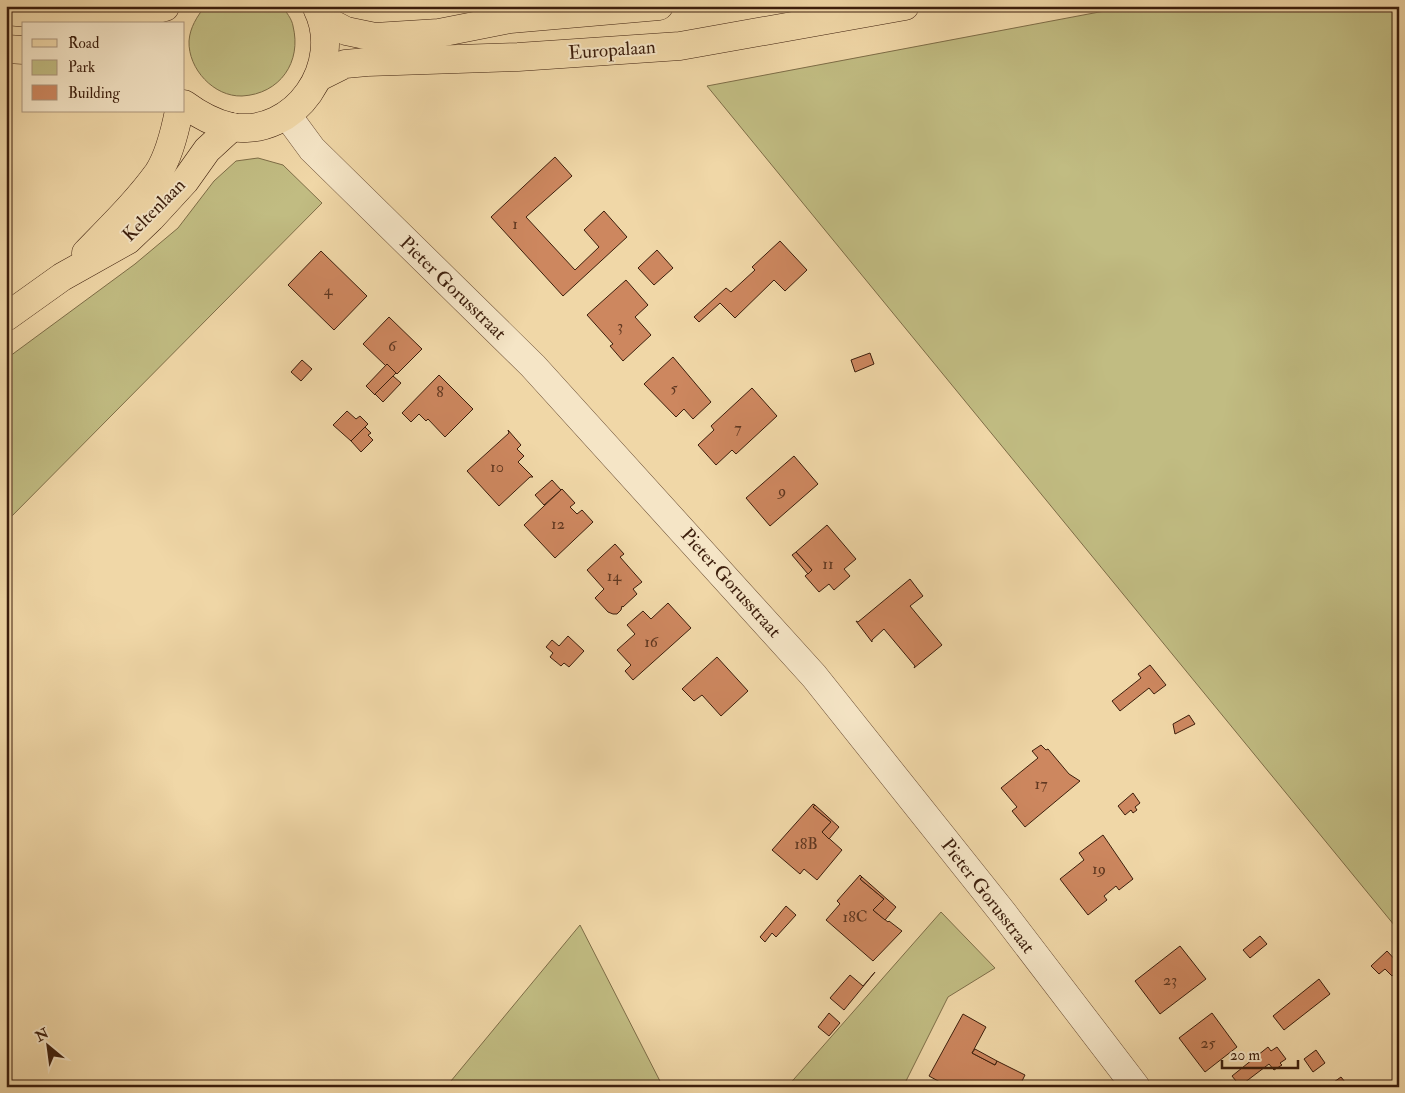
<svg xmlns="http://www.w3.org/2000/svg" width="1405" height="1093" font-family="'IM FELL Double Pica',serif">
  <rect width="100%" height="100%" fill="#f0d7a7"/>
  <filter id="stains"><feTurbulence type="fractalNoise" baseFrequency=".004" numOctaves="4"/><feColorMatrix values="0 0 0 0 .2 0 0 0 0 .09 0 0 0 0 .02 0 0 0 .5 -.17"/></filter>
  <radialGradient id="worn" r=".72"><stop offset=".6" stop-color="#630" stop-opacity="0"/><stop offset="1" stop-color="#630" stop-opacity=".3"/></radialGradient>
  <g fill="#c1bc82" stroke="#7e6d47">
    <path d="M205,6H282C286,12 292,19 293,26C302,62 280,94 242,96C214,97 188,69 189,41C190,27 197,17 205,6Z"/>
    <polygon points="1131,6 1399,6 1399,931 707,86"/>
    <polygon points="258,158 283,165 322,203 6,522 6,359 135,264 178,228 214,181 236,161"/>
    <polygon points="941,912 995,968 948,997 903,1087 787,1087"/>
    <polygon points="580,925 663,1087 446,1087"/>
  </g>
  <g fill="#cd875f" stroke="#3c1e0c">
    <polygon points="555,157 572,176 526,217 575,270 599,247 584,230 604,211 627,237 563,296 491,217"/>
    <polygon points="780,241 807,270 785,291 774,280 735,318 720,303 699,322 694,317 726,288 731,292 755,270 752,267"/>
    <polygon points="657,250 673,268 654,285 638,268"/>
    <polygon points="321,251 367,296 334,330 288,285"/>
    <polygon points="626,280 648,305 635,317 651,335 623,361 610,346 613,344 587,315"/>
    <polygon points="389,317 422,349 397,374 387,364 386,366 363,344"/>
    <polygon points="870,353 874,364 855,372 851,360"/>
    <polygon points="673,357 711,402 693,419 684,409 676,417 644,384"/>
    <polygon points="302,360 312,369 301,381 291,372"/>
    <polygon points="387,364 396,373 375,395 366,386"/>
    <polygon points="439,375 473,409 445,437 428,419 426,421 419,414 411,422 402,413"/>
    <polygon points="393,376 401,383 383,402 375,394"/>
    <polygon points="752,388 777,416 736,454 732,450 716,465 698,445 714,430 711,426"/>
    <polygon points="347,411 356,419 360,416 368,424 351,441 333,425"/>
    <polygon points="365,427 371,433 368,435 373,440 361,452 351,441"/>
    <polygon points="508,430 521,445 517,449 524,456 518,462 533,477 530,477 499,506 467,471 509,433"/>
    <polygon points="794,456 818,484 770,526 746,498"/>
    <polygon points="552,480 561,490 544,505 535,495"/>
    <polygon points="562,489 575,503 570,507 577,514 582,510 593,522 555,558 524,525"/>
    <polygon points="827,525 856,559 844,569 850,576 834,590 829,584 819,592 805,576 812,570 796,552"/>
    <polygon points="615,544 624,554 620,557 642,582 633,589 637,594 623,607 622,606 621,610 617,614 613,614 608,612 595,598 604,589 587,570"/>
    <polygon points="796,552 812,570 808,574 792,555"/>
    <polygon points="910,579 923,596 910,606 942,645 914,668 915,666 884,629 872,640 872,642 856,621 858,622"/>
    <polygon points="668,603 691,628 633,680 625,671 631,665 617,650 635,634 627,625 643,611 651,619"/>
    <polygon points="568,636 584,651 569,667 564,663 561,666 550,657 553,653 546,647 552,640 559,646"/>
    <polygon points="717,657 748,691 721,716 702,695 694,701 682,689"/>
    <polygon points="1150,665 1166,685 1154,694 1149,688 1120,711 1112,701 1141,678 1138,674"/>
    <polygon points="1189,715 1195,724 1175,734 1173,724"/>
    <polygon points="1041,745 1046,750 1048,749 1069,774 1080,781 1025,827 1012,811 1017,807 1001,788 1038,758 1032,751"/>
    <polygon points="1133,793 1140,803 1135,807 1137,810 1133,813 1131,810 1125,815 1118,806"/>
    <polygon points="813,804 815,805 813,807 831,822 822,832 842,850 817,880 804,869 800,874 772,850"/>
    <polygon points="815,805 839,827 829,839 822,832 831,822 813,807"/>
    <polygon points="1103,835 1133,879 1119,890 1116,886 1104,896 1107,900 1088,915 1060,879 1084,860 1079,853"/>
    <polygon points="860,875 862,877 860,879 884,899 873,910 888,922 889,921 902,931 873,961 826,920 840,904 837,901"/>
    <polygon points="862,877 896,907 885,920 873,910 884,899 860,879"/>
    <polygon points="786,906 796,915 776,937 772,933 765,942 760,937"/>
    <polygon points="1260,936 1267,944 1250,958 1243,950"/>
    <polygon points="1180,946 1206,979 1160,1014 1135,981"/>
    <polygon points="1387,951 1399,964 1399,970 1392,976 1385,969 1379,974 1371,966"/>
    <polygon points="875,972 844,1010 830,998 850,975 863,986"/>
    <polygon points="1319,979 1330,994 1284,1030 1273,1016"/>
    <polygon points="829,1013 840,1023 829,1036 818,1027"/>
    <polygon points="1212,1013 1237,1047 1205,1072 1179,1038"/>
    <polygon points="963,1014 986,1027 972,1053 995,1065 997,1061 1025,1075 1019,1087 949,1087 929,1076"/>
    <polygon points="1268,1047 1271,1051 1277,1047 1286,1059 1280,1063 1282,1065 1274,1070 1269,1064 1240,1086 1232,1076"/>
    <polygon points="975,1049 997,1061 995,1065 972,1053"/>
    <polygon points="1316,1050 1325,1063 1313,1072 1304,1059"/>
    <polygon points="1341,1077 1349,1087 1327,1087"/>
  </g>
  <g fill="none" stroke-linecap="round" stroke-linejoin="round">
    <defs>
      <polyline id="minor" points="287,115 312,149 533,366 814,676 1003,913 1136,1087"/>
      <g id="major">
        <polyline points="6,11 83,18 121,19 165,7"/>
        <polyline points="323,19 346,31 375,37 439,33 510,19 659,6"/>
        <polyline points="6,49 24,50"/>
        <polyline points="319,77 345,64 367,62 518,57 680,46 905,6"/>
        <path d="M184,104C199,115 213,123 231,127C296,138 345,64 317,8"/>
        <path d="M86,253C111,227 137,202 158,173C169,156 175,131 179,111"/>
        <polyline points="6,317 62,277 128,240 151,218 185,181 207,150 232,127"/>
      </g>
    </defs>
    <use href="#minor" stroke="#694c33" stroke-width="29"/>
    <use href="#major" stroke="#3c1e0c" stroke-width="29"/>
    <use href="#minor" stroke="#f5e5c6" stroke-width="28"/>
    <use href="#major" stroke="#f0d7a7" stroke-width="28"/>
  </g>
  <g text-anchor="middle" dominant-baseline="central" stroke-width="4" stroke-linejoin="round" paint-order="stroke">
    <g font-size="16" fill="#603821">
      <text x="515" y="224">1</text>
      <text x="328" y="290">4</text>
      <text x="620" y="326">3</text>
      <text x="392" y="346">6</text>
      <text x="674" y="388">5</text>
      <text x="440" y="392">8</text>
      <text x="738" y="428">7</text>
      <text x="497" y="467">10</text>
      <text x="782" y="491">9</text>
      <text x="558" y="524">12</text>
      <text x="828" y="564">11</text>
      <text x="614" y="576">14</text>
      <text x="651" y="642">16</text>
      <text x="1041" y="784">17</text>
      <text x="806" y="844">18B</text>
      <text x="1099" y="869">19</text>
      <text x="855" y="917">18C</text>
      <text x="1170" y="980">23</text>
      <text x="1208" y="1043">25</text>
    </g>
    <g font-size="19" fill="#3c1e0c" stroke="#f5e5c6">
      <text transform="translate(612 50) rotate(-4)">Europalaan</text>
      <text transform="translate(154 210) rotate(-45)">Keltenlaan</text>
      <text transform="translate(453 288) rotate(44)">Pieter Gorusstraat</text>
      <text transform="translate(731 583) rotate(48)">Pieter Gorusstraat</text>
      <text transform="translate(988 896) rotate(52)">Pieter Gorusstraat</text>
    </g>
  </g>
  <rect width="1405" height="1093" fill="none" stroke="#f0d7a7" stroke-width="25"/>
  <rect x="8" y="8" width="1390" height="1078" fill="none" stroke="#3c1e0c" stroke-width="2.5"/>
  <rect x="12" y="12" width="1380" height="1068" fill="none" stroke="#3c1e0c"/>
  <rect x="22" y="22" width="162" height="90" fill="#f5e5c6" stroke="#ab957c"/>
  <rect x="32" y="39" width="25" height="8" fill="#f0d7a7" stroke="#ab957c"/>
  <text x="68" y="48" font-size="15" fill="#3c1e0c">Road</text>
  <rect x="32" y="60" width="25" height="15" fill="#c1bc82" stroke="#ab957c"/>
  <text x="68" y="72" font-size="15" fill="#3c1e0c">Park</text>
  <rect x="32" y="85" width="25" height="15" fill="#cd875f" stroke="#ab957c"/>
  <text x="68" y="98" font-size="15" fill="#3c1e0c">Building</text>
  <g transform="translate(48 1046) rotate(331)" stroke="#f5e5c6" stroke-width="4" paint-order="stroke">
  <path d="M0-4L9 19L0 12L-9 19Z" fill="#3c1e0c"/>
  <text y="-8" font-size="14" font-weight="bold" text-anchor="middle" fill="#3c1e0c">N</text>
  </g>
  <path d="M1222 1060v8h76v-8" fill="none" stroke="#3c1e0c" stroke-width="2.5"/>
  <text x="1230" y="1060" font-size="15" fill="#3c1e0c" stroke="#f5e5c6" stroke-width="4" paint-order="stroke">20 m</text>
  <rect width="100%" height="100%" filter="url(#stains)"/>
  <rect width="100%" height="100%" fill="url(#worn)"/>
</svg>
